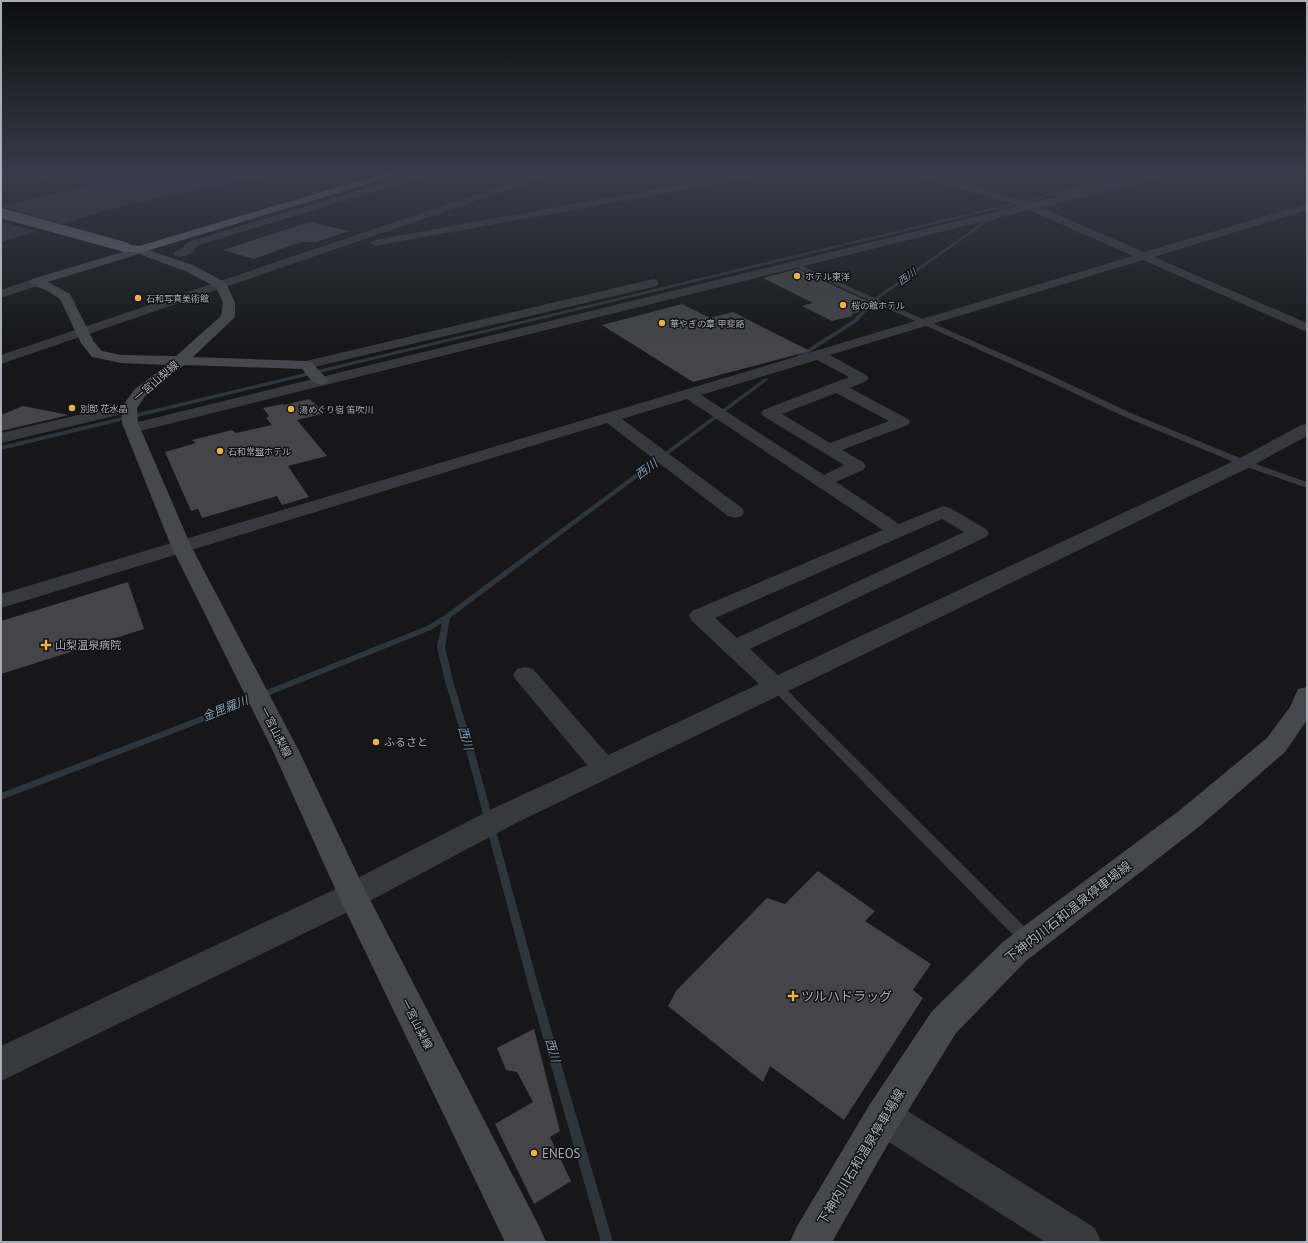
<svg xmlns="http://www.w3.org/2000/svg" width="1308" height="1243" font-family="'PT Sans','Noto Sans JP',sans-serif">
  <rect width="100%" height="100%" fill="#171719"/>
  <g fill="#2e363d">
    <polygon points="144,172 286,172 132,203 1,242 1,206"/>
    <polygon points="1143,172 1164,172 1062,196 1050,193"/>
  </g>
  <polygon fill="#171719" points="1,206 66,225 40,233 1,221"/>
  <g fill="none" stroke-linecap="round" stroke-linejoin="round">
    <g fill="#2e363d" fill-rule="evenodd">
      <polygon points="36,172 40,172 1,179 1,177"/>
      <polygon points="1181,172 1184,172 1032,210 1030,209"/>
      <polygon points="1062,191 1063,193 1,450 1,446"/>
      <polygon points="997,217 998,219 989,221 878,299 875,298 987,219"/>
      <polygon points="870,303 873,304 857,322 796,361 792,361 792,359 853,320"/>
      <polygon points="765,378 769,379 450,618 445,647 453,681 477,761 539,988 613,1242 601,1242 529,988 469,761 445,681 437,647 442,623 431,630 190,727 1,800 1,793 184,723 427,626 445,615"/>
    </g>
  </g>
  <g fill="#444449">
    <polygon points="309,222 349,231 316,242 301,242 254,259 223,250"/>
    <polygon points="797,269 872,303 859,306 862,308 856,309 860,312 851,314 853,316 832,321 802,306 813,303 763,278"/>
    <polygon points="682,304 710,318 733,312 810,351 693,382 602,325"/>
    <polygon points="309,399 326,413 297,420 327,456 288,466 309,497 282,505 277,496 202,518 198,509 191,511 165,452 196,443 192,440 232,430 236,433 272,425 266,418 269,416 263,408 283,404 284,405"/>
    <polygon points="23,406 69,415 1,431 1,415"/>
    <polygon points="128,582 144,629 1,674 1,621"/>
    <polygon points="818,871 875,911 865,921 931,964 913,990 923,998 844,1120 770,1066 763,1082 668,1006 676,991 767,898 785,904"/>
    <polygon points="534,1029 560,1131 550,1137 571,1181 534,1204 495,1124 533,1102 517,1072 506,1070 497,1048"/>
  </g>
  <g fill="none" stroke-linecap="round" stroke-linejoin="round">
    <polyline stroke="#3e4045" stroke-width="1" stroke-dasharray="1 1.5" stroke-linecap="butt" points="31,181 78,172"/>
    <g fill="#38393e" fill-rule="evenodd">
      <polygon points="793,262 1048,374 1131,413 1247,461 1307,482 1307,488 1241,465 1125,417 1042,378 791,265 790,264"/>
      <polygon points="776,682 780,683 1033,935 1036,940 1033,945 1028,947 1023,945 772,689 770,686 772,683"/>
    </g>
    <g fill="#38393e" fill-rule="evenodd">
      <polygon points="9,172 24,172 22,174 1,179 1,173"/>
      <path d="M420,172H433L431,174L199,245L195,248L193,252C187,255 182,258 175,256L173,254L175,252L183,248L185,244L191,241Z"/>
      <polygon points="543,172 556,172 554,174 1,364 1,355"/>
      <polygon points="751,172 769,172 764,175 375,246 369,243 375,240"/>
      <path d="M912,172H924L1030,203L1160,172H1173L1172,174L1040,207L1144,252L1307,204V210L1154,257L1307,323V332L1143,260L830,355L866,375L869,378L866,381L850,388L908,419L910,422L908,425L842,450L863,462L866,466L863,470L836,482L899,524L943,506L950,508L986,529L989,533L986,537L750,649L778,675L1238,459L1301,425L1307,424V436L1250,467L516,823L364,904L1,1081V1046L342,886L496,807L587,765L517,681L513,675L517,669L525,667L533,669L608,755L759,684L692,621L689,616L692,611L883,530L687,399L622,419L742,508L744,512L742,516L735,518L728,516L607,423L1,608V594L1133,256L1029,210L132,433L126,431L124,428L126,425L1019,206L913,174ZM817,360L849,377L763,410L761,413L763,416L844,465L824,475L701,395ZM836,393L889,421L830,443L782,414ZM942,519L964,532L737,638L715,618Z"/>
      <polygon points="36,278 40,279 42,282 40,285 1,298 1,290"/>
      <polygon points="653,279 657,280 659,283 657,286 306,369 301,368 299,365 301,362 306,361"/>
      <polygon points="129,403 135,405 137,408 135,411 1,443 1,433"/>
      <polygon points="883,1099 896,1104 1095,1228 1101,1242 1045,1242 870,1130 865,1117 870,1104"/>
    </g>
    <g fill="#46484e" fill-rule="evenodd">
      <path d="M139,247L193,265L225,282L227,285L235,303V317L193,357L306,361L311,362L329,381L326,384C314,387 309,377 302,369L184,365L145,396L137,408L138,423L191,546L299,751L364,888L540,1228L546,1242H505L338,895L273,751L171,546L122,423L121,408L134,390L166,365L121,363L92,357L81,343L60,299L46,290L32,285L30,282L32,279ZM139,254L185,271L216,287L223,303L221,316L176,356L121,355L102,351L94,342L70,294L48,282Z"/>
      <polygon points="1307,687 1307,720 1285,752 1200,826 1026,961 956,1033 896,1130 832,1242 790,1242 796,1228 870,1104 932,1011 1004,941 1180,810 1267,738 1290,707 1298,689"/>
    </g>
    <path fill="#64676f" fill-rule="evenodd" d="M389,172H402L400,174L143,252C136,254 128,251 121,249L119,247L121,245L125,244L139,246Z"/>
    <polyline stroke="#64676f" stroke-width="10" points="1,213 125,247"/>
  </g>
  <linearGradient id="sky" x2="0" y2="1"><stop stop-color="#0d0d0e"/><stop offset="0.5" stop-color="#363c49"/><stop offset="1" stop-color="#363c49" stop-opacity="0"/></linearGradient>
  <rect width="1308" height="346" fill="url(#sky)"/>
  <g fill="#ebb23d" stroke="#121214" stroke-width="1.5">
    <circle cx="797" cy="276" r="4"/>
    <circle cx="138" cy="298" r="4"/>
    <circle cx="843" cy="305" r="4"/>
    <circle cx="662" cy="323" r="4"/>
    <circle cx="72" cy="408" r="4"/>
    <circle cx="291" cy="409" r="4"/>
    <circle cx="220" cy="451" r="4"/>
    <path d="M44 639h4v4h4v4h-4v4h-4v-4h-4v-4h4z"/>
    <circle cx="376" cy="742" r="4"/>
    <path d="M791 990h4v4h4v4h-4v4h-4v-4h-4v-4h4z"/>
    <circle cx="534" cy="1153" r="4"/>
  </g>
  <g text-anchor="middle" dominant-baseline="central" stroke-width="3" stroke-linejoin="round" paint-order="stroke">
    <g font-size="9" fill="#aaaeb8" stroke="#121214" text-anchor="start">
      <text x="805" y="276">ホテル東洋</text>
      <text x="146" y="298">石和写真美術館</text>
      <text x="851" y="305">桜の館ホテル</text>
      <text x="670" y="323">華やぎの章 甲斐路</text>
      <text x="80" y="408">別邸 花水晶</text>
      <text x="299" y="409">湯めぐり宿 笛吹川</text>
      <text x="228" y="451">石和常盤ホテル</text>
    </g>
    <g font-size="10" font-style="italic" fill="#829bb2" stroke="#121214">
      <text transform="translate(907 277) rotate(-35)">西川</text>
    </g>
    <g font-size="11" fill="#aaaeb8" stroke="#121214">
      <text transform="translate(156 381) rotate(-41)">一宮山梨線</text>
      <text transform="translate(276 732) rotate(63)">一宮山梨線</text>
      <text transform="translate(417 1024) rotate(63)">一宮山梨線</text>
    </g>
    <g font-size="11" fill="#aaaeb8" stroke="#121214" text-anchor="start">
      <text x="55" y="645">山梨温泉病院</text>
      <text x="384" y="742">ふるさと</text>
    </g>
    <g font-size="12" font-style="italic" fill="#829bb2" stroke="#121214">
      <text transform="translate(646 469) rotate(-37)">西川</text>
      <text transform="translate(225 708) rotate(-22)">金毘羅川</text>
      <text transform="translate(466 738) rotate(74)">西川</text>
      <text transform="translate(553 1050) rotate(74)">西川</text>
    </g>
    <g font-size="13" fill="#aaaeb8" stroke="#121214">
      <text transform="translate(1068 912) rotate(-38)">下神内川石和温泉停車場線</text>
      <text transform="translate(861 1157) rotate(-59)">下神内川石和温泉停車場線</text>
    </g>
    <g font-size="13" fill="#aaaeb8" stroke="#121214" text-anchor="start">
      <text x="801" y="996">ツルハドラッグ</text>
      <text x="542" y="1153">ENEOS</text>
    </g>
  </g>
  <rect width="1308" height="1243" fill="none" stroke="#aaaeb8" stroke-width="4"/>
</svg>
